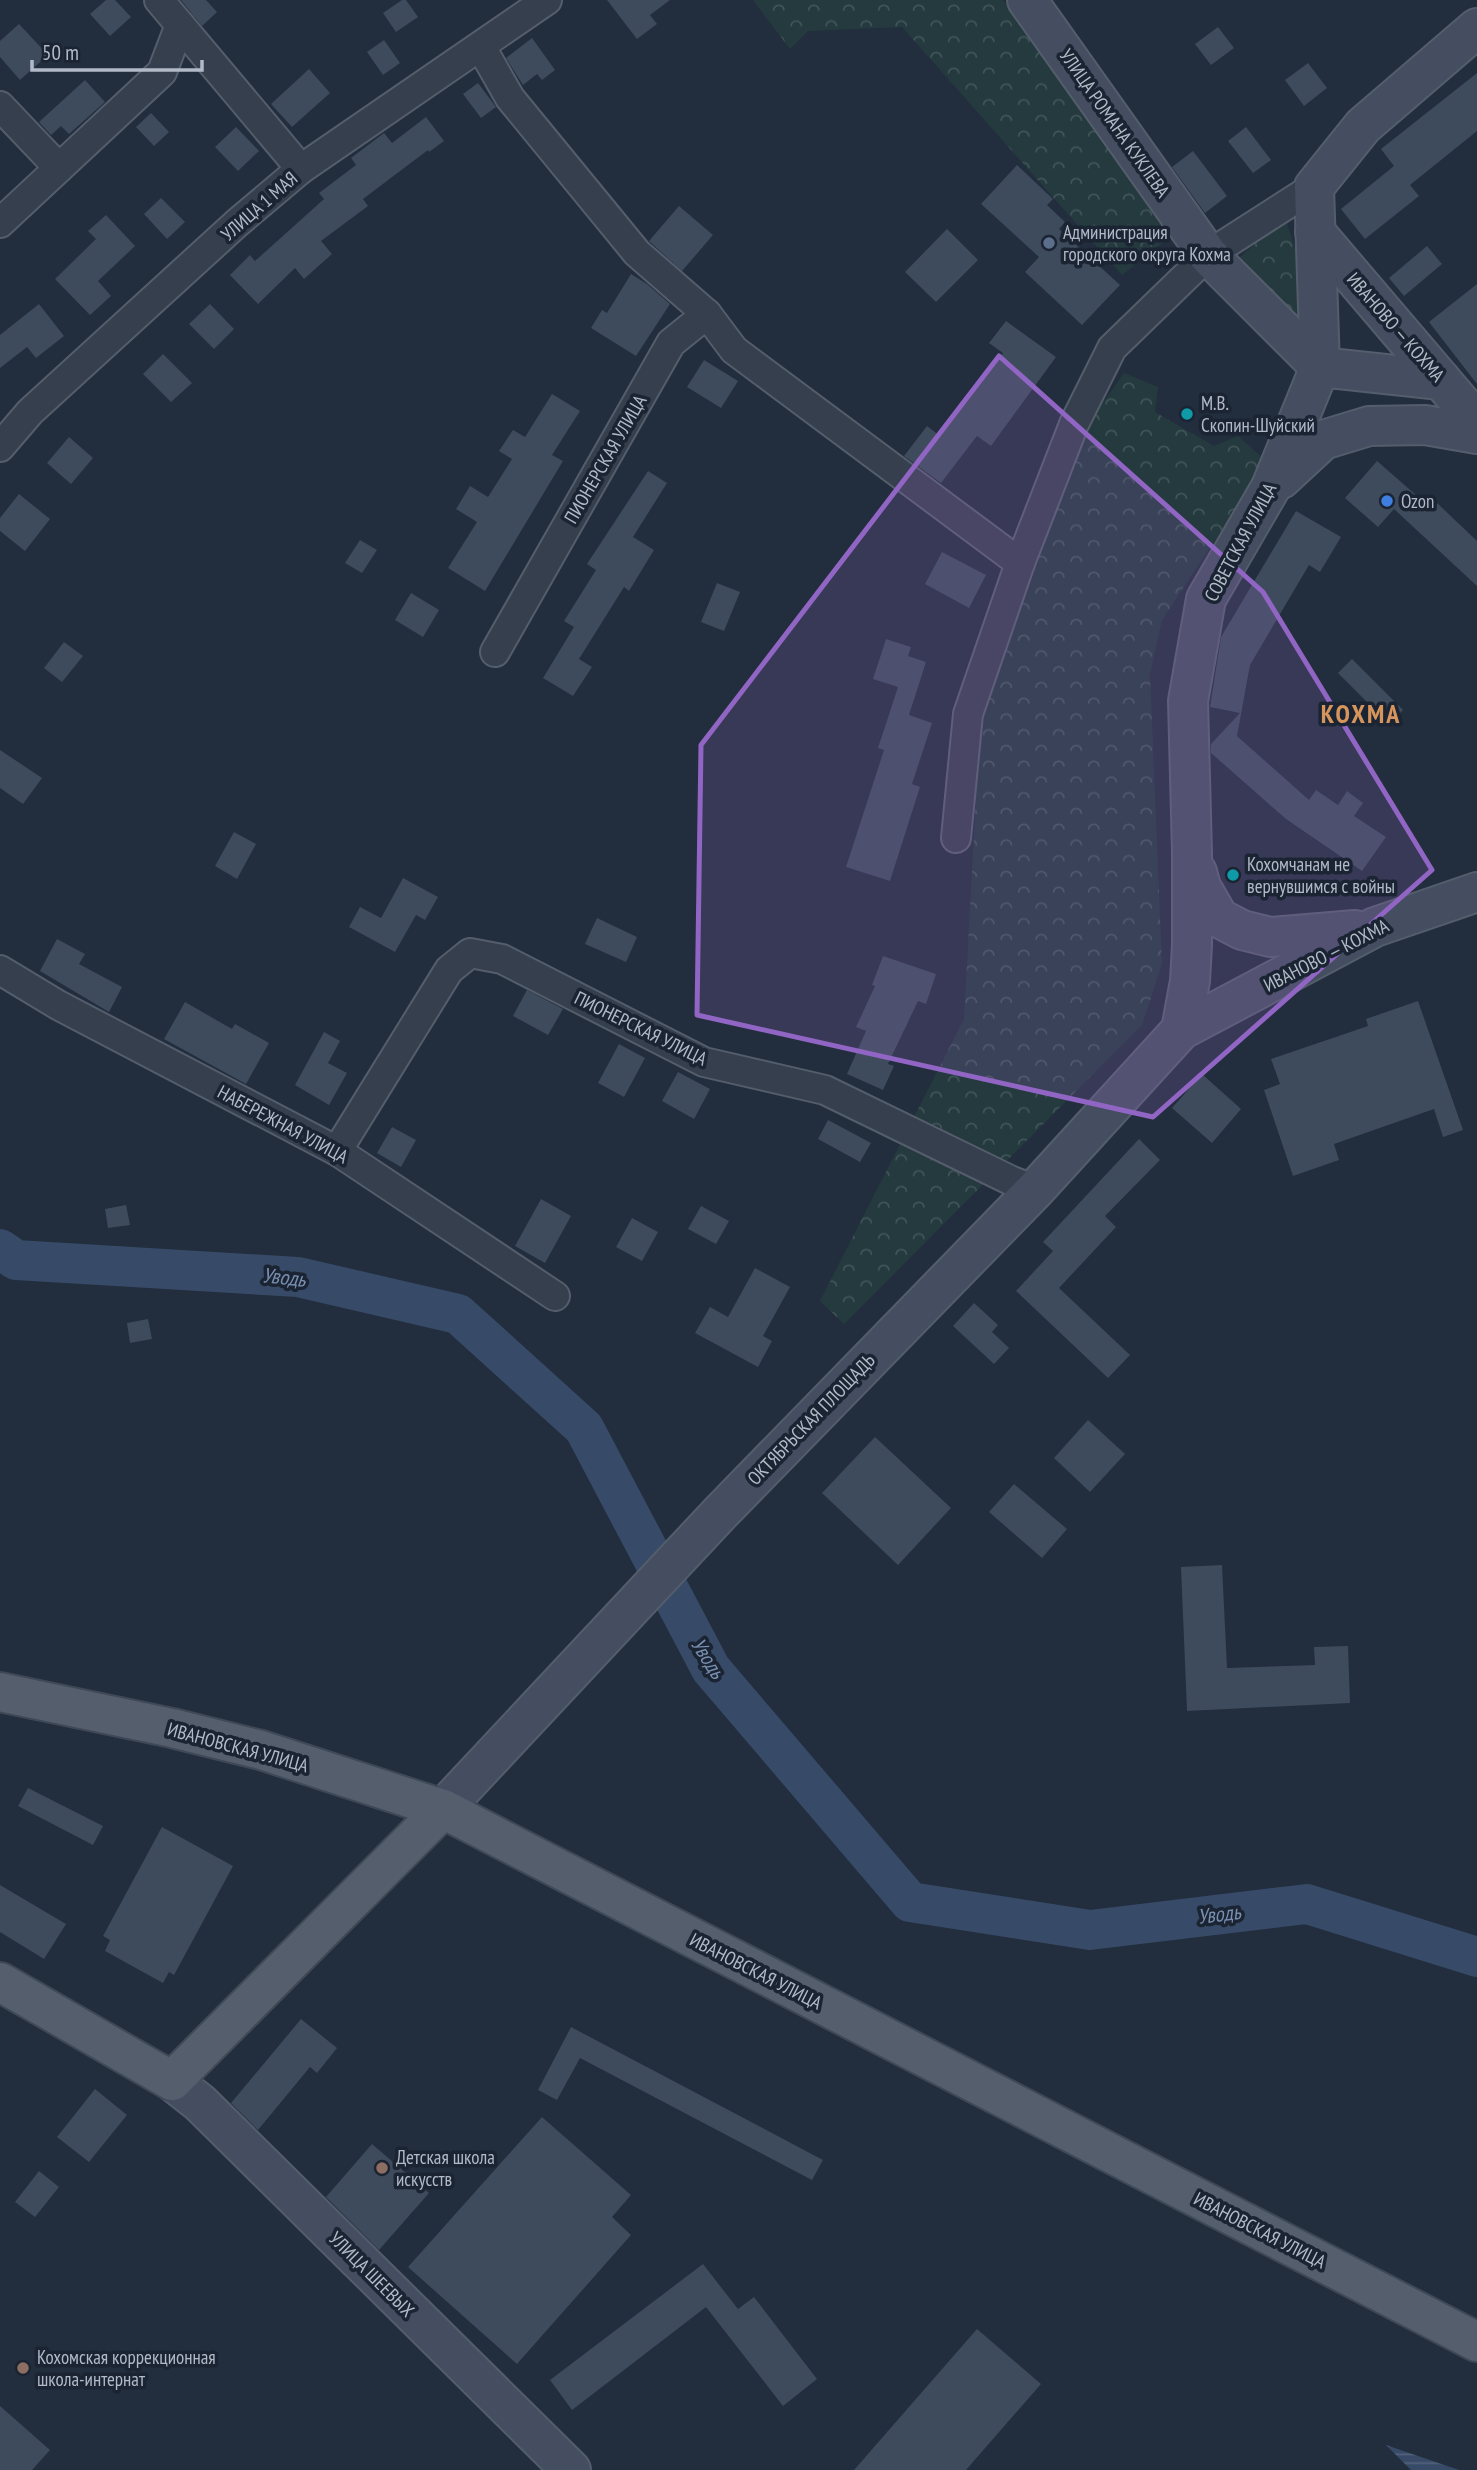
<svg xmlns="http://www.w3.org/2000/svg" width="1477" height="2470" font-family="'PT Sans Narrow',sans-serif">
  <defs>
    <pattern id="forest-crowns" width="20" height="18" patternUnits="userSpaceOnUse" patternTransform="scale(1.75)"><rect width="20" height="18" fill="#243a3e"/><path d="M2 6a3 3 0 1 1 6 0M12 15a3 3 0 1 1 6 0" fill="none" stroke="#415458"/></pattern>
    <pattern id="water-rules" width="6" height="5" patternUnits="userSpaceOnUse" patternTransform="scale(1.75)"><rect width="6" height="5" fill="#374a67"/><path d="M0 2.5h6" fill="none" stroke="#52627b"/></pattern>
  </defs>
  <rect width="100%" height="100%" fill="#222d3d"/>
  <g fill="url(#forest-crowns)">
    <polygon points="753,0 1003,0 1180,229 1122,275 902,27 808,31 790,49"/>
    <polygon points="1285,217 1304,277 1301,327 1239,258"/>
    <polygon points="1124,373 1158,387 1155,412 1214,446 1238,436 1267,462 1162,620 1150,674 1162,964 1142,1025 844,1324 820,1301 964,1019 981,703 1078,438"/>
  </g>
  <polygon fill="url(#water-rules)" points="1386,2445 1459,2470 1411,2470"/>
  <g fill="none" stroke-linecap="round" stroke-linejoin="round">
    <polyline stroke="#374a67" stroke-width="40" points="0,1249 16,1260 298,1277 458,1314 584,1428 711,1669 910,1902 1090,1930 1307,1904 1477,1957"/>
  </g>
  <g fill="#3e4b5c">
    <polygon points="106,0 115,0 131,17 110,36 90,14"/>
    <polygon points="181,0 206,0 217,12 202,26"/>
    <polygon points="402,0 406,0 418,17 396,32 383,13"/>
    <polygon points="607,0 670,0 650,15 657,24 637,39"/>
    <polygon points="19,24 48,55 20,80 0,57 0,41"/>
    <polygon points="1218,27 1234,48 1211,65 1195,44"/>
    <polygon points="532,38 555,70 542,80 537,74 523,85 506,58"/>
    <polygon points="384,40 400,63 383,75 367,52"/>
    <polygon points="1308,63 1327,88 1304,106 1285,80"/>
    <polygon points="309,69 330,93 292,127 271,104"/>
    <polygon points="1477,73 1477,131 1410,185 1419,196 1365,239 1341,209 1394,166 1381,149"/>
    <polygon points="85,80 105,102 69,134 61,126 51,135 39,122"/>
    <polygon points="478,83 496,107 481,118 463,94"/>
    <polygon points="151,113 169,132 154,146 136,127"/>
    <polygon points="426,117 444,141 429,152 428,150 363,199 368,206 321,241 332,254 304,279 295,268 258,304 230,275 250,255 255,261 324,199 319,193 356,165 351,158 384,133 392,143"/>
    <polygon points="236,127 259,151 238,171 215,147"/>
    <polygon points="1246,127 1271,160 1253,173 1228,141"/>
    <polygon points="1193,151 1227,196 1205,213 1172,167"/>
    <polygon points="1017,165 1053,199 1047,205 1065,222 1059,229 1120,285 1082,325 1025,272 1039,257 981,204"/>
    <polygon points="161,198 185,222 167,239 144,214"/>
    <polygon points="679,206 713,235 682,271 649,241"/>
    <polygon points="106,215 135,246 98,281 111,296 90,315 55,279 96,239 88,231"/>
    <polygon points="947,229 978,260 936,302 905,272"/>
    <polygon points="1427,246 1442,264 1404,296 1389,278"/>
    <polygon points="631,274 647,284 670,304 636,356 591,328 602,310 607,313"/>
    <polygon points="1477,284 1477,384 1429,322"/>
    <polygon points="39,304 64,336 36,358 27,347 0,368 0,335"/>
    <polygon points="210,304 234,329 214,349 189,324"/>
    <polygon points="1006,321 1056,357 991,446 977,436 941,483 904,456 927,426 940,436 970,398 1003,353 989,343"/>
    <polygon points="163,354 192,383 171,402 143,374"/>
    <polygon points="704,360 738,381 721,408 687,387"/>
    <polygon points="552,394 580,411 552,455 563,461 485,591 448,568 477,522 456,509 470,486 488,497 512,459 499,451 513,430 525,437"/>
    <polygon points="69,437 93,458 71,484 47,463"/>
    <polygon points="1377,461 1432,509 1437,503 1477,541 1477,586 1394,509 1378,527 1345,498"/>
    <polygon points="648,471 667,483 633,537 654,550 629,591 624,587 579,659 592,667 573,696 543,678 574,627 564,621 596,570 587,564"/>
    <polygon points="19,494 50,519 25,551 0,531 0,518"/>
    <polygon points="1296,511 1341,537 1320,572 1309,565 1250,665 1237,736 1309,800 1316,790 1338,805 1347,791 1363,803 1354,816 1386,837 1362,871 1286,819 1211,753 1211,744 1240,713 1210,707 1221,637"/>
    <polygon points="360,540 377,550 362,573 345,563"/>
    <polygon points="942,552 986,575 969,608 925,584"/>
    <polygon points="717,583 740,592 724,631 701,622"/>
    <polygon points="411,593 439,610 423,637 395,620"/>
    <polygon points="886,639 911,647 908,656 926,662 909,715 932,723 912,784 920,787 890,881 846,867 884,750 878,748 898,687 873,679"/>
    <polygon points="64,642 83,656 62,682 44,668"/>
    <polygon points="1352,659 1403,710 1389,724 1338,673"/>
    <polygon points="0,750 42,778 23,804 0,788"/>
    <polygon points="234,832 256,844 237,879 215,866"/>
    <polygon points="403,878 438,897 425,920 416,915 395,952 349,927 360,907 381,918"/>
    <polygon points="597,918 637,937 626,962 585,944"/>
    <polygon points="57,939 85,954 79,964 122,987 109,1012 40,971"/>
    <polygon points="883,956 936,974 926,1004 918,1001 888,1064 894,1066 883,1090 847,1074 866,1031 856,1027 875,986 872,985"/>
    <polygon points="527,990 563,1009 548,1035 513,1016"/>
    <polygon points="1418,1001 1463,1130 1443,1137 1434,1109 1334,1144 1339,1160 1293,1176 1264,1090 1280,1084 1271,1059 1368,1026 1366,1019"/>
    <polygon points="185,1002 232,1029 235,1024 269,1043 246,1084 164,1039"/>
    <polygon points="324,1032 340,1041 328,1063 347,1073 329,1105 295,1085"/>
    <polygon points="619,1044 645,1058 624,1097 598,1083"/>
    <polygon points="678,1072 710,1089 694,1119 662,1101"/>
    <polygon points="1202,1074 1241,1109 1212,1143 1172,1108"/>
    <polygon points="828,1120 871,1143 860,1162 818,1139"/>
    <polygon points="392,1127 416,1140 401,1167 377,1153"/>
    <polygon points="1139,1139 1160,1160 1105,1216 1116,1227 1059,1288 1130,1355 1108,1378 1016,1291 1053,1251 1043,1242"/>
    <polygon points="541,1199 571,1216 545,1263 515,1246"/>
    <polygon points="126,1205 130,1225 108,1228 105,1209"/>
    <polygon points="701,1206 729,1221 716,1244 688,1229"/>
    <polygon points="632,1218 658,1232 642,1261 616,1247"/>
    <polygon points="755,1268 790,1287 763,1336 772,1341 758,1367 695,1333 710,1307 728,1317"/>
    <polygon points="974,1303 998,1325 992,1332 1009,1348 994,1364 953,1326"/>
    <polygon points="148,1319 152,1339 130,1343 127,1323"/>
    <polygon points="1088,1420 1125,1454 1090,1492 1054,1458"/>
    <polygon points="875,1437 951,1508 898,1565 822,1493"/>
    <polygon points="1014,1484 1067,1529 1042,1558 989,1512"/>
    <polygon points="1222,1565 1227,1668 1315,1665 1314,1647 1348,1646 1350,1703 1187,1711 1181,1567"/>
    <polygon points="28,1788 103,1826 93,1845 18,1806"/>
    <polygon points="162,1827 233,1866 174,1975 169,1972 163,1983 105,1951 110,1940 103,1936"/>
    <polygon points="0,1885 66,1924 44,1959 0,1932"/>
    <polygon points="301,2019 337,2048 317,2073 310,2067 258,2130 231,2103"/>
    <polygon points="571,2027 823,2160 812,2180 580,2058 557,2100 538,2090"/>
    <polygon points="95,2089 127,2115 89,2162 57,2137"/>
    <polygon points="542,2117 631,2195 612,2217 631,2235 517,2364 408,2267"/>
    <polygon points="372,2144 429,2193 379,2250 326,2197"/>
    <polygon points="39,2171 59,2187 35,2217 15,2202"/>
    <polygon points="703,2264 738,2309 754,2297 817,2379 783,2406 706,2307 572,2410 550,2380"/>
    <polygon points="977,2329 1041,2384 966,2470 854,2470"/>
    <polygon points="0,2406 50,2450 32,2470 0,2470"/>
  </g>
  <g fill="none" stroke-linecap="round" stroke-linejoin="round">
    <defs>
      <g id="street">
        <polyline points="159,0 301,169"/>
        <polyline points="481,47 510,98 637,253 707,314 734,350 1020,563"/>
        <polyline points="0,106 59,168"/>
        <polyline points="0,223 162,72 180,25"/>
        <polyline points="0,447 30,412 237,223 301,169 547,0"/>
        <polyline points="495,652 671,343 707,314"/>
        <polyline points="956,838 968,714 1020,563 1074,424 1112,348 1208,255 1314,187"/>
        <polyline points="0,970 58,1005 337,1151 555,1296"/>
        <polyline points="337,1151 449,970 470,953 502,959 704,1062 825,1090 1012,1181 1035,1190"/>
      </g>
      <g id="secondary">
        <polyline points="1027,0 1208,255 1320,367 1441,380"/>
        <polyline points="1315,232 1477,422"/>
        <polyline points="1281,479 1323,440 1369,426 1425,425 1477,434"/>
        <polyline points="1197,872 1201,887 1219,918 1242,930 1270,937 1355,930"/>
        <polyline points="1181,1030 1190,981 1192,945 1192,853 1188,701 1206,599 1271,487 1320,367 1314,187 1363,126 1477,28"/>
        <polyline points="443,1809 721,1512 1035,1190 1181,1030 1375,927 1477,892"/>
        <polyline points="172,2081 200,2103 571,2470"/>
      </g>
      <g id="primary">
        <polyline points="0,1692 172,1728 261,1750 443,1809 1477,2342"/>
        <polyline points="0,1982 172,2081 443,1809"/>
      </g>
    </defs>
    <use href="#street" stroke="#545d6b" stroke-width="32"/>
    <use href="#secondary" stroke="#545d6b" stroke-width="42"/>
    <use href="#primary" stroke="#3f4856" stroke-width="42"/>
    <use href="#street" stroke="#363f4d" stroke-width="28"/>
    <use href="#secondary" stroke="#444e60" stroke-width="38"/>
    <use href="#primary" stroke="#545e6d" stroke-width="38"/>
  </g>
  <path fill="#9165c3" fill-opacity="0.2" stroke="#9165c3" stroke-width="5" stroke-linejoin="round" d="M999,356L1263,592L1432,870L1153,1117L697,1015L701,745Z"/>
  <circle fill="#5c6f8a" stroke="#1b2432" stroke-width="2.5" cx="1049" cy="243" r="7"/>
  <g fill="#0f9aa8" stroke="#1b2432" stroke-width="2.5">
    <circle cx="1187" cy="414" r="7"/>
    <circle cx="1233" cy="875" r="7"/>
  </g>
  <circle fill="#3f7fe0" stroke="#1b2432" stroke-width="2.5" cx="1387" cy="501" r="7"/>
  <g fill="#8d6e63" stroke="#1b2432" stroke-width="2.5">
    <circle cx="382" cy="2168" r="7"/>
    <circle cx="23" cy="2368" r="7"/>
  </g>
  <g text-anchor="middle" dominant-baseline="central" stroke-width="7" stroke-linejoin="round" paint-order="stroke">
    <g font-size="19" fill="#b2bac8" stroke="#1b2432">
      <text transform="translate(1115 123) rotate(55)">УЛИЦА РОМАНА КУКЛЕВА</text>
      <text transform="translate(259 206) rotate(-41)">УЛИЦА 1 МАЯ</text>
      <text transform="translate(1396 327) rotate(49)">ИВАНОВО — КОХМА</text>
      <text transform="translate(605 459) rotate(-60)">ПИОНЕРСКАЯ УЛИЦА</text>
      <text transform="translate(1240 542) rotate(-62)">СОВЕТСКАЯ УЛИЦА</text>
      <text transform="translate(1326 955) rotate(-27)">ИВАНОВО — КОХМА</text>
      <text transform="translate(641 1028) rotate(26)">ПИОНЕРСКАЯ УЛИЦА</text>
      <text transform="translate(283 1124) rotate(28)">НАБЕРЕЖНАЯ УЛИЦА</text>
      <text transform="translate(811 1419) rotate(-46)">ОКТЯБРЬСКАЯ ПЛОЩАДЬ</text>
      <text transform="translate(238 1747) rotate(15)">ИВАНОВСКАЯ УЛИЦА</text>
      <text transform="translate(756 1971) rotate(27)">ИВАНОВСКАЯ УЛИЦА</text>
      <text transform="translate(1260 2230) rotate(27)">ИВАНОВСКАЯ УЛИЦА</text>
      <text transform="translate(372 2274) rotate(45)">УЛИЦА ШЕЕВЫХ</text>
    </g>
    <g font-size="19" fill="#b2bac8" stroke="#1b2432" text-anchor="start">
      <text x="1063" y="232">Администрация<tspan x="1063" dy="22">городского округа Кохма</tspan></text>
      <text x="1201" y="403">М.В.<tspan x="1201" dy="22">Скопин-Шуйский</tspan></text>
      <text x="1401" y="501">Ozon</text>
      <text x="1247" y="864">Кохомчанам не<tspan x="1247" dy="22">вернувшимся с войны</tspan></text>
      <text x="396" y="2157">Детская школа<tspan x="396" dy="22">искусств</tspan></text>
      <text x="37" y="2357">Кохомская коррекционная<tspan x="37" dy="22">школа-интернат</tspan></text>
    </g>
    <g font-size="21" font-style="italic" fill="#798fb1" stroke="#1b2432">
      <text transform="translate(284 1277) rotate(6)">Уводь</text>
      <text transform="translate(708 1658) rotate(58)">Уводь</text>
      <text transform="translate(1219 1914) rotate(-7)">Уводь</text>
    </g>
    <g font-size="26" font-weight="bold" letter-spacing="2" fill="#d7955e" stroke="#1b2432">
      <text x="1361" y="713">КОХМА</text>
    </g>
  </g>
  <path d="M32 60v10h170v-10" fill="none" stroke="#b2bac8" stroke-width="3.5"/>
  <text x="42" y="60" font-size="21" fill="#b2bac8" stroke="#1b2432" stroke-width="5" paint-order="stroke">50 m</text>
</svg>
